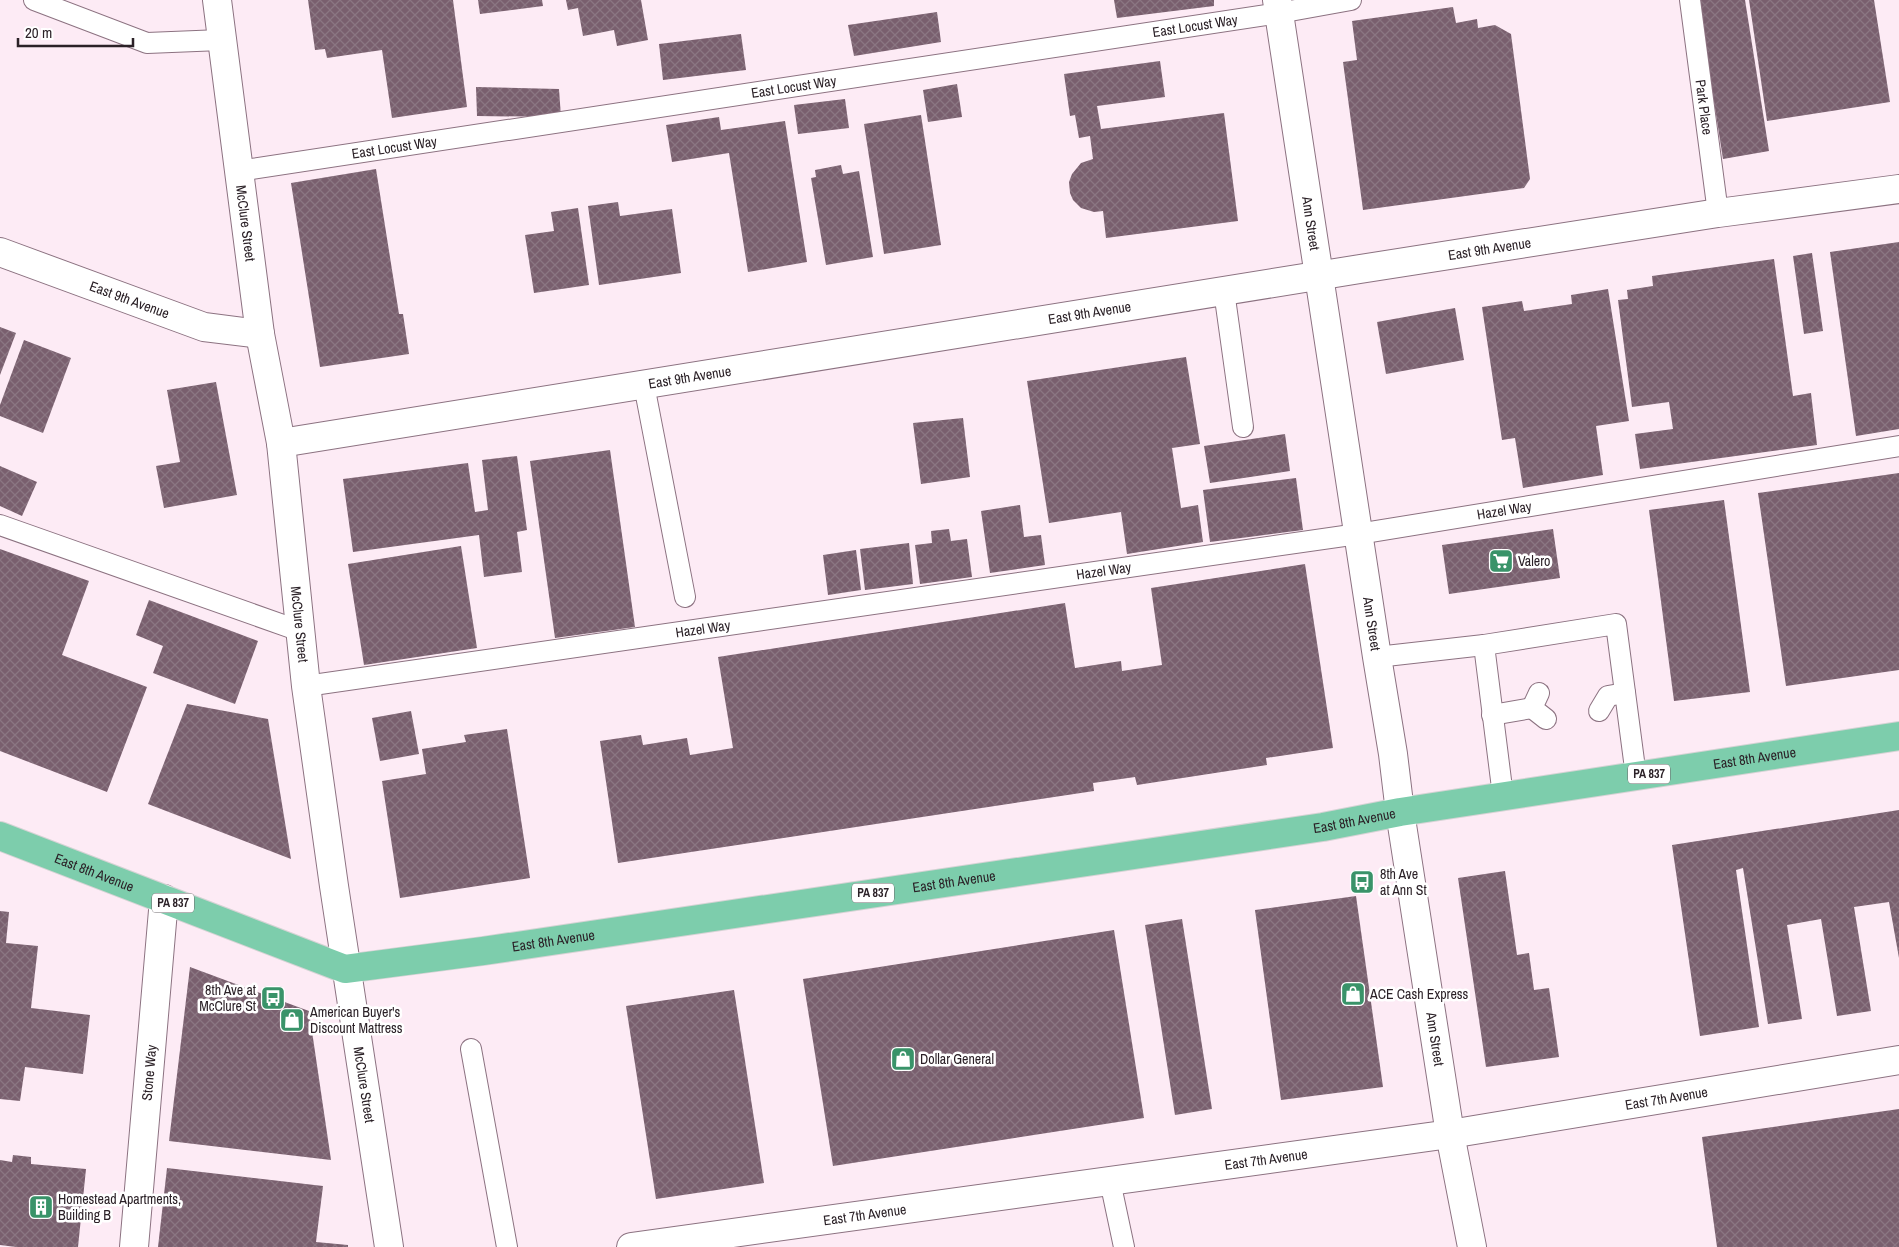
<svg xmlns="http://www.w3.org/2000/svg" width="1899" height="1247" font-family="'Archivo Narrow',sans-serif">
  <defs>
    <pattern id="building-cross-hatch" width="8" height="8" patternUnits="userSpaceOnUse" patternTransform="scale(1.25)"><rect width="8" height="8" fill="#795f6e"/><path d="M0 0l8 8M0 8l8-8" fill="none" stroke="#8a7682"/></pattern>
  </defs>
  <rect width="100%" height="100%" fill="#fdebf5"/>
  <g fill="url(#building-cross-hatch)">
    <polygon points="308,0 453,0 467,107 392,118 382,50 327,58 325,49 315,50"/>
    <polygon points="478,0 542,0 543,6 480,14"/>
    <polygon points="566,0 641,0 648,40 617,46 614,30 583,36 578,8 568,10"/>
    <polygon points="1114,0 1214,0 1214,6 1117,18"/>
    <polygon points="1698,0 1745,0 1769,151 1723,159"/>
    <polygon points="1749,0 1874,0 1890,102 1767,121"/>
    <polygon points="1453,7 1456,23 1477,19 1478,28 1495,25 1511,34 1530,179 1524,188 1363,210 1343,62 1357,60 1352,21"/>
    <polygon points="937,12 941,42 854,56 848,25"/>
    <polygon points="741,34 746,70 663,80 659,44"/>
    <polygon points="1160,61 1165,97 1097,106 1101,129 1224,113 1238,221 1106,238 1103,211 1094,212 1081,208 1073,200 1070,193 1069,182 1072,174 1081,163 1093,159 1090,136 1079,138 1075,115 1070,116 1064,74"/>
    <polygon points="957,84 962,117 928,122 923,90"/>
    <polygon points="476,87 559,89 561,117 477,116"/>
    <polygon points="845,99 849,128 798,134 794,105"/>
    <polygon points="921,115 941,245 884,254 864,124"/>
    <polygon points="719,117 721,130 785,121 807,262 748,272 729,153 672,162 666,125"/>
    <polygon points="841,165 843,174 859,171 873,257 826,265 811,178 816,177 815,170"/>
    <polygon points="376,169 399,314 403,314 409,354 320,367 291,183"/>
    <polygon points="618,202 620,216 672,209 681,273 599,285 588,206"/>
    <polygon points="578,208 589,285 534,293 525,235 554,231 551,212"/>
    <polygon points="1899,242 1899,429 1856,436 1830,252"/>
    <polygon points="1812,253 1823,331 1804,334 1793,256"/>
    <polygon points="1774,259 1793,396 1811,393 1817,445 1640,469 1635,434 1673,429 1669,402 1632,407 1618,300 1628,299 1627,290 1653,286 1652,276"/>
    <polygon points="1608,289 1629,421 1596,426 1603,475 1523,488 1515,438 1502,440 1482,307 1522,301 1524,311 1572,304 1571,295"/>
    <polygon points="1455,308 1464,360 1386,374 1377,322"/>
    <polygon points="0,327 16,333 0,375"/>
    <polygon points="24,340 71,358 43,433 0,416 0,405"/>
    <polygon points="1186,357 1200,444 1172,448 1181,508 1198,505 1203,542 1127,554 1121,512 1049,523 1027,381"/>
    <polygon points="216,382 237,495 164,508 156,466 180,462 167,390"/>
    <polygon points="963,418 970,477 921,484 913,423"/>
    <polygon points="1285,434 1290,471 1210,483 1204,446"/>
    <polygon points="610,450 635,627 555,638 530,461"/>
    <polygon points="517,456 527,530 517,532 522,572 484,577 479,535 353,552 343,479 468,463 475,512 488,510 482,460"/>
    <polygon points="0,466 37,482 22,516 0,506"/>
    <polygon points="1899,473 1899,670 1786,686 1758,493"/>
    <polygon points="1296,478 1303,530 1210,542 1203,490"/>
    <polygon points="1724,500 1750,692 1674,701 1649,510"/>
    <polygon points="1020,505 1024,537 1041,535 1045,565 990,573 981,511"/>
    <polygon points="949,529 951,541 967,539 972,577 920,584 915,545 932,543 931,531"/>
    <polygon points="1553,529 1560,578 1449,594 1442,545"/>
    <polygon points="909,543 913,584 865,590 860,549"/>
    <polygon points="461,546 477,648 364,665 348,564"/>
    <polygon points="0,549 89,581 62,655 147,687 107,792 0,751"/>
    <polygon points="856,550 861,590 828,595 823,555"/>
    <polygon points="1305,564 1333,748 1266,758 1267,765 1137,785 1135,777 1093,783 1094,791 618,863 600,741 641,735 643,745 687,738 690,755 733,748 718,657 1065,603 1075,668 1121,661 1122,671 1162,665 1151,588"/>
    <polygon points="149,600 258,641 235,704 153,673 163,646 136,635"/>
    <polygon points="187,704 268,719 291,859 148,804"/>
    <polygon points="411,711 419,754 380,761 372,718"/>
    <polygon points="507,729 530,878 400,898 382,781 426,774 422,749 466,742 464,735"/>
    <polygon points="1899,810 1899,958 1889,902 1854,907 1871,1011 1837,1016 1821,919 1787,925 1802,1019 1768,1024 1743,868 1736,870 1759,1027 1700,1036 1672,845"/>
    <polygon points="1505,871 1517,955 1529,953 1534,990 1549,988 1559,1057 1486,1067 1458,878"/>
    <polygon points="1356,896 1383,1087 1281,1100 1255,910"/>
    <polygon points="0,911 9,912 6,943 38,946 31,1008 90,1015 83,1074 25,1067 20,1101 0,1099"/>
    <polygon points="1182,919 1212,1109 1175,1115 1145,925"/>
    <polygon points="1114,930 1144,1118 833,1166 803,979"/>
    <polygon points="190,967 309,1011 331,1160 169,1141"/>
    <polygon points="734,990 764,1183 656,1199 626,1006"/>
    <polygon points="1899,1109 1899,1247 1717,1247 1702,1137"/>
    <polygon points="13,1155 31,1157 31,1164 86,1169 78,1247 16,1247 0,1245 0,1160 12,1162"/>
    <polygon points="167,1168 323,1186 316,1242 348,1245 348,1247 158,1247"/>
  </g>
  <g fill="none" stroke-linecap="round" stroke-linejoin="round">
    <defs>
      <g id="lane">
        <polyline points="34,0 147,43 221,40"/>
        <path id="s1" d="M1690,0L1718,213"/>
        <path id="s2" d="M238,171L1279,13L1351,0"/>
        <polyline points="1224,291 1243,427"/>
        <polyline points="644,385 685,597"/>
        <polyline points="0,525 300,631"/>
        <polyline points="1377,657 1484,645"/>
        <path id="s3" d="M306,686L1358,534L1899,446"/>
        <polyline points="1539,693 1532,708 1546,719"/>
        <polyline points="1599,711 1608,696 1625,693"/>
        <polyline points="1492,715 1532,708"/>
        <polyline points="1503,796 1484,645 1616,624 1636,776"/>
        <polyline points="471,1049 507,1247"/>
        <polyline points="1110,1181 1124,1247"/>
      </g>
      <g id="street">
        <path id="s4" d="M217,0L260,334L281,443L306,686L334,886L389,1247"/>
        <path id="s5" d="M1277,0L1377,657L1393,754L1400,812L1450,1134L1472,1247"/>
        <path id="s6" d="M0,252L204,327L260,334"/>
        <path id="s7" d="M281,443L1360,269L1718,213L1899,189"/>
        <path id="s8" d="M134,1247L164,899"/>
        <path id="s9" d="M631,1247L1450,1134L1899,1060"/>
      </g>
      <g id="primary">
        <path id="s10" d="M0,836L345,969L483,951L1323,827L1400,812L1899,736"/>
      </g>
    </defs>
    <use href="#lane" stroke="#8c7281" stroke-width="22"/>
    <use href="#street" stroke="#8c7281" stroke-width="30"/>
    <use href="#primary" stroke="#d5d3d4" stroke-width="30"/>
    <use href="#lane" stroke="#fff" stroke-width="20"/>
    <use href="#street" stroke="#fff" stroke-width="28"/>
    <use href="#primary" stroke="#7dcdac" stroke-width="28"/>
  </g>
  <defs>
    <symbol id="supermarket-square" viewBox="-11 -11 22 22"><rect x="-9" y="-9" width="18" height="18" rx="4" fill="#399369" stroke="#fff"/><path d="M-6-5.5h2.5l.6 2H6L4.5 2H-2.5L-4.4-4H-6ZM-1.5 3.2a1.3 1.3 0 1 0 .1 0ZM3 3.2a1.3 1.3 0 1 0 .1 0Z" fill="#fff"/></symbol>
    <symbol id="bus-square" viewBox="-11 -11 22 22"><rect x="-9" y="-9" width="18" height="18" rx="4" fill="#399369" stroke="#fff"/><path d="M-5-6H5V4H4V6H2V4H-2V6H-4V4H-5ZM-3.5-4V0h7V-4ZM-3.5 1.2v1.5H-2V1.2ZM2 1.2v1.5H3.5V1.2Z" fill="#fff"/></symbol>
    <symbol id="shop-square" viewBox="-11 -11 22 22"><rect x="-9" y="-9" width="18" height="18" rx="4" fill="#399369" stroke="#fff"/><path d="M-5-2.5h2.3a2.7 3.5 0 0 1 5.4 0H5L5.5 6h-11ZM-1.5-2.5h3a1.5 2.3 0 0 0-3 0Z" fill="#fff"/></symbol>
    <symbol id="building-square" viewBox="-11 -11 22 22"><rect x="-9" y="-9" width="18" height="18" rx="4" fill="#399369" stroke="#fff"/><path d="M-4-6H4V6H1V3H-1V6H-4ZM-2.5-4.3h1.7v1.8h-1.7ZM.8-4.3h1.7v1.8H.8ZM-2.5-1h1.7V.8h-1.7ZM.8-1h1.7V.8H.8Z" fill="#fff"/></symbol>
  </defs>
  <g fill-rule="evenodd">
    <use href="#supermarket-square" x="1487" y="547" width="28" height="28"/>
    <use href="#bus-square" x="1348" y="868" width="28" height="28"/>
    <use href="#shop-square" x="1339" y="980" width="28" height="28"/>
    <use href="#bus-square" x="259" y="984" width="28" height="28"/>
    <use href="#shop-square" x="278" y="1006" width="28" height="28"/>
    <use href="#shop-square" x="889" y="1045" width="28" height="28"/>
    <use href="#building-square" x="27" y="1193" width="28" height="28"/>
  </g>
  <g text-anchor="middle" dominant-baseline="central" stroke-width="5" stroke-linejoin="round" paint-order="stroke">
    <g fill="#fff" stroke="#6b6468" stroke-width="1">
      <rect x="1628" y="764.5" width="42" height="19" rx="4"/>
      <rect x="852" y="883.5" width="42" height="19" rx="4"/>
      <rect x="152" y="893.5" width="42" height="19" rx="4"/>
    </g>
    <g font-size="12" font-weight="bold" fill="#2b2127">
      <text x="1649" y="774">PA 837</text>
      <text x="873" y="893">PA 837</text>
      <text x="173" y="903">PA 837</text>
    </g>
    <g font-size="14" fill="#2b2127" stroke="#fff">
      <text stroke="none"><textPath href="#s2" startOffset="968">East Locust Way</textPath></text>
      <text stroke="none"><textPath href="#s2" startOffset="562">East Locust Way</textPath></text>
      <text stroke="none"><textPath href="#s1" startOffset="108">Park Place</textPath></text>
      <text stroke="none"><textPath href="#s2" startOffset="158">East Locust Way</textPath></text>
      <text stroke="none"><textPath href="#s4" startOffset="225">McClure Street</textPath></text>
      <text stroke="none"><textPath href="#s5" startOffset="226">Ann Street</textPath></text>
      <text stroke="none"><textPath href="#s7" startOffset="1224">East 9th Avenue</textPath></text>
      <text stroke="none"><textPath href="#s6" startOffset="138">East 9th Avenue</textPath></text>
      <text stroke="none"><textPath href="#s7" startOffset="819">East 9th Avenue</textPath></text>
      <text stroke="none"><textPath href="#s7" startOffset="414">East 9th Avenue</textPath></text>
      <text stroke="none"><textPath href="#s3" startOffset="1211">Hazel Way</textPath></text>
      <text stroke="none"><textPath href="#s3" startOffset="806">Hazel Way</textPath></text>
      <text stroke="none"><textPath href="#s4" startOffset="630">McClure Street</textPath></text>
      <text stroke="none"><textPath href="#s5" startOffset="631">Ann Street</textPath></text>
      <text stroke="none"><textPath href="#s3" startOffset="401">Hazel Way</textPath></text>
      <text stroke="none"><textPath href="#s10" startOffset="1795">East 8th Avenue</textPath></text>
      <text stroke="none"><textPath href="#s10" startOffset="1390">East 8th Avenue</textPath></text>
      <text stroke="none"><textPath href="#s10" startOffset="101">East 8th Avenue</textPath></text>
      <text stroke="none"><textPath href="#s10" startOffset="985">East 8th Avenue</textPath></text>
      <text stroke="none"><textPath href="#s10" startOffset="580">East 8th Avenue</textPath></text>
      <text stroke="none"><textPath href="#s5" startOffset="1051">Ann Street</textPath></text>
      <text stroke="none"><textPath href="#s8" startOffset="175">Stone Way</textPath></text>
      <text stroke="none"><textPath href="#s4" startOffset="1095">McClure Street</textPath></text>
      <text stroke="none"><textPath href="#s9" startOffset="1046">East 7th Avenue</textPath></text>
      <text stroke="none"><textPath href="#s9" startOffset="641">East 7th Avenue</textPath></text>
      <text stroke="none"><textPath href="#s9" startOffset="236">East 7th Avenue</textPath></text>
    </g>
    <g font-size="14" fill="#2b2127" stroke="#fff" text-anchor="start">
      <text x="1518" y="561">Valero</text>
      <text x="1380" y="874">8th Ave<tspan x="1380" dy="16">at Ann St</tspan></text>
      <text x="256" y="990" text-anchor="end">8th Ave at<tspan x="256" dy="16">McClure St</tspan></text>
      <text x="1370" y="994">ACE Cash Express</text>
      <text x="310" y="1012">American Buyer's<tspan x="310" dy="16">Discount Mattress</tspan></text>
      <text x="920" y="1059">Dollar General</text>
      <text x="58" y="1199">Homestead Apartments,<tspan x="58" dy="16">Building B</tspan></text>
    </g>
  </g>
  <path d="M18 38v8h115v-8" fill="none" stroke="#2b2127" stroke-width="2.5"/>
  <text x="25" y="38" font-size="15" fill="#2b2127" stroke="#ffffff" stroke-width="4" paint-order="stroke">20 m</text>
</svg>
